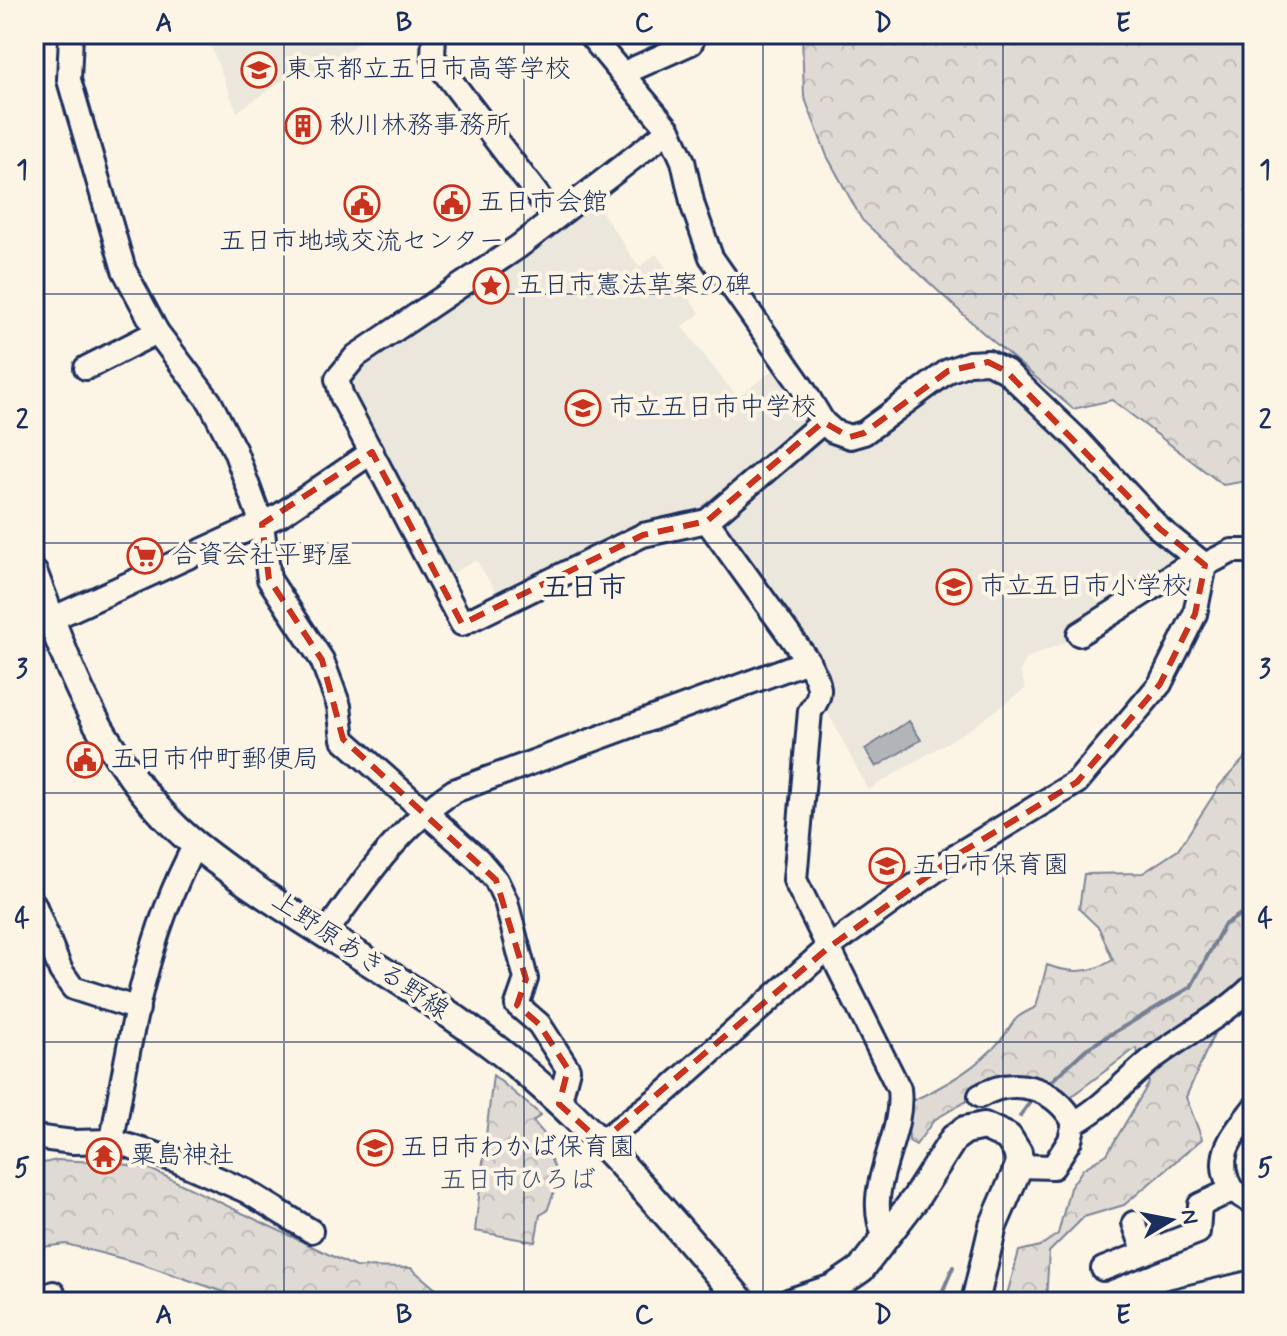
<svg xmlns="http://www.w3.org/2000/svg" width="1287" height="1336" font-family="Mynerve,'Klee One',sans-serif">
  <defs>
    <pattern id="forest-crowns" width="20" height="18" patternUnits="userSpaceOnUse" patternTransform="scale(2)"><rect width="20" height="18" fill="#dfdbd4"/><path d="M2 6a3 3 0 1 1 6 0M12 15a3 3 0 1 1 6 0" fill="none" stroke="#bfbcb8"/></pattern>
  </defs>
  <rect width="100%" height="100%" fill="#fcf5e5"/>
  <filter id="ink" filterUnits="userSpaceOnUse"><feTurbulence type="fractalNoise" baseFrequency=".0125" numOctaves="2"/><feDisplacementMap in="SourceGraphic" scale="16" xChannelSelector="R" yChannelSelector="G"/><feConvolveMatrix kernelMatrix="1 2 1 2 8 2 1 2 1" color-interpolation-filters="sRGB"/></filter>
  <g filter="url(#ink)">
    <g fill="#ece7dc">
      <polygon points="206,34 369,34 318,75 304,66 237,112"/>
      <polygon points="592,197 639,267 656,254 700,313 682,327 737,397 781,365 817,419 703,516 501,599 476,560 446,577 348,392 349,380 351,372 463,297"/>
      <polygon points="980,369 1003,375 1179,553 1181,564 1071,640 1027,658 1020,671 1026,688 973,727 868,790 824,705 831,688 717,519 818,433 836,439 960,375"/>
    </g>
    <g fill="url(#forest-crowns)" stroke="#7d8599" stroke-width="2">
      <polygon points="802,34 1253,34 1253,480 1223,485 1112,400 1073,409 981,331 862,220 827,156 804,96"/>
      <path d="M1253,749V976L1235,986L1186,1097L1202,1139L1124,1205L1084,1217L1049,1252L1046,1302H1005L1019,1251L1040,1246L1058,1234L1070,1188L1083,1169L1107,1154L1149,1083L1136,1048L1065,1101L998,1083L934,1120L916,1145L909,1141L907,1103C942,1088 976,1069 1001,1040C1018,1019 1007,1021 1036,1007L1047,965C1071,974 1091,973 1113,960L1099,928L1079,909L1084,874L1143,873L1178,850L1220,785Z"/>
      <polygon points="493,1075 541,1115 533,1121 544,1134 542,1139 559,1178 547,1211 540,1215 535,1242 475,1231"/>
      <polygon points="57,1160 117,1163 150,1169 355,1267 411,1268 451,1302 253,1302 139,1263 66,1244 34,1248 34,1165"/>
    </g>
    <polygon fill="#b2b4b8" stroke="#767f94" stroke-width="2" points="909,721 921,740 876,767 865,749"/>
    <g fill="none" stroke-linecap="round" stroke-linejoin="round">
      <g stroke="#767f94" stroke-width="4">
        <polyline points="1046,1086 1086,1049 1191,987 1224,925 1253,906"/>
        <polyline points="1020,1116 1033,1098"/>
        <polyline points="938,1302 953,1267"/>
      </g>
      <defs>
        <g id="minor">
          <polyline points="71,34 69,80 124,270 157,332 210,402 235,451 262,524 269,579 322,660 339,706 343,739 479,860 496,880 506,901 526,979 517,1005 539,1024 568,1069 559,1104"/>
          <polyline points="434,34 433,57 555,218"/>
          <polyline points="589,34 669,130 683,161 693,206 711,257 802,387 823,422 833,431 850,437 864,433 948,371 969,363 988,362 1006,371 1077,439 1160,529 1205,565"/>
          <polyline points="624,73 691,43 695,34"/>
          <polyline points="669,130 518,247 356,356 337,379 342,397 462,624 643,535 707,521 823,422"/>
          <polyline points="86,368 157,332"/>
          <path d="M707,521L808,661C818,681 826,692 810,711L795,880L899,1089C905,1140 861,1188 885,1237"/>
          <polyline points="34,627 280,515 372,452"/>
          <polyline points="1079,634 1182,569 1205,565"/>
          <polyline points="34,904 61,971 73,988 138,1009"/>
          <path d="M326,933C363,881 400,826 454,791L808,661"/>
          <path d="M980,1096C1014,1076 1055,1087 1074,1123"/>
          <path d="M1253,1109C1233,1135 1212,1157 1232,1190L1253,1203"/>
          <polyline points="34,1137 73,1142 112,1141 175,1160 246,1191 311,1231"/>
          <path d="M112,1141C129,1041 146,935 195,845"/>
          <polyline points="601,1142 664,1094 828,948 957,855 1077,782 1160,684 1195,614 1205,565 1232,551 1253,551"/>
          <path d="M1019,1166L1053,1167L1070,1140L1074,1123C1106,1106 1127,1078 1156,1056C1189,1032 1224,1015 1253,986"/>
          <polyline points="1134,1223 1145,1253"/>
          <polyline points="1103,1269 1198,1232 1200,1205 1232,1190"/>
          <polyline points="40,1302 53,1293"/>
          <polyline points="1169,1302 1253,1282"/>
        </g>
        <g id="major">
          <path d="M34,574C55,628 73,685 104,735C128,774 161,818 197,846C292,921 402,975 498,1050C591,1122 666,1213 742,1302"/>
          <polyline points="791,1302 833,1288 861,1269 915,1199 954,1138 965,1130 984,1126 1008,1137 1018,1153 1019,1166 993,1226 975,1302"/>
        </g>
      </defs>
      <use href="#minor" stroke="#1b2f5e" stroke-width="28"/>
      <use href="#major" stroke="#1b2f5e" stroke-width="32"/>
      <use href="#minor" stroke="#fcf5e5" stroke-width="22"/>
      <use href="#major" stroke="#fcf5e5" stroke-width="26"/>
    </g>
  </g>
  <path fill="none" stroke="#c8321e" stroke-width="6" stroke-dasharray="16 10" stroke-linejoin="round" d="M988,362L1006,371L1160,529L1205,565L1195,614L1160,684L1077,782L957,855L828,948L601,1142L559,1104L568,1069L539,1024L517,1005L526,979L496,880L343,739L322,660L269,579L262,524L372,452L462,624L643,535L707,521L823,422L850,437L864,433L948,371Z"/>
  <path fill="none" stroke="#1b2f5e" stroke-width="2" stroke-opacity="0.55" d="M284,34V1302M524,34V1302M763,34V1302M1003,34V1302M34,294H1253M34,543H1253M34,793H1253M34,1042H1253"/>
  <defs>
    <symbol id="school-ring" viewBox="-11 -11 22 22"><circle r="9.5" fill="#fcf5e5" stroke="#c8321e" stroke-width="1.5"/><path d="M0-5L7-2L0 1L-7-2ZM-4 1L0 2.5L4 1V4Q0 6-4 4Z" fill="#c8321e"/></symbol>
    <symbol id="building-ring" viewBox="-11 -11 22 22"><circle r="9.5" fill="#fcf5e5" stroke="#c8321e" stroke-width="1.5"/><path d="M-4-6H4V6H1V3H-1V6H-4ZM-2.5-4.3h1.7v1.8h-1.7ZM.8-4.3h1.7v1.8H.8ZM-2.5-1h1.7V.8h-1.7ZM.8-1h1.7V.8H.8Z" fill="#c8321e"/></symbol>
    <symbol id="civic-ring" viewBox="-11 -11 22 22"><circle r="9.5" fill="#fcf5e5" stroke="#c8321e" stroke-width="1.5"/><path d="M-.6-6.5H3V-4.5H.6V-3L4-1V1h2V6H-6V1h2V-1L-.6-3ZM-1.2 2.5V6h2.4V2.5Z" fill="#c8321e"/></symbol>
    <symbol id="sight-ring" viewBox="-11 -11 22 22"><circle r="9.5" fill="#fcf5e5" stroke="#c8321e" stroke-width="1.5"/><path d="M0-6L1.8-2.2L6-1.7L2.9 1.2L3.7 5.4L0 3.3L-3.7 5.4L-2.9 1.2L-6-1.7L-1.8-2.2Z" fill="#c8321e"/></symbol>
    <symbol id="supermarket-ring" viewBox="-11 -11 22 22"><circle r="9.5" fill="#fcf5e5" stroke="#c8321e" stroke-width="1.5"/><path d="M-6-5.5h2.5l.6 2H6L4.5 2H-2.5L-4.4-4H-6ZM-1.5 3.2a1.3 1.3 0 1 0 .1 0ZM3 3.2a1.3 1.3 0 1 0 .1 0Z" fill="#c8321e"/></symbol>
    <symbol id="temple-ring" viewBox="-11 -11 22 22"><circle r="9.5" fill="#fcf5e5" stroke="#c8321e" stroke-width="1.5"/><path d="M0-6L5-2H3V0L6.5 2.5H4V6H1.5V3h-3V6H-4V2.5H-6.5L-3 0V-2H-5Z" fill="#c8321e"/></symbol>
  </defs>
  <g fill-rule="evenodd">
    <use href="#school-ring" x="239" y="50" width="40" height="40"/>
    <use href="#building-ring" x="283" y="106" width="40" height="40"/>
    <use href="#civic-ring" x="432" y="183" width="40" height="40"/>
    <use href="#civic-ring" x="342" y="184" width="40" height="40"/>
    <use href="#sight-ring" x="471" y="266" width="40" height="40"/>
    <use href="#school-ring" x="563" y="388" width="40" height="40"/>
    <use href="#supermarket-ring" x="125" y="536" width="40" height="40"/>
    <use href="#school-ring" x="934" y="567" width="40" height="40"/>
    <use href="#civic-ring" x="65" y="740" width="40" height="40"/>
    <use href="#school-ring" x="867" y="846" width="40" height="40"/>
    <use href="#school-ring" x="355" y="1128" width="40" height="40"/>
    <use href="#temple-ring" x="84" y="1136" width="40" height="40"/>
  </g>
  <g text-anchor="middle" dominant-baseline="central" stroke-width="8" stroke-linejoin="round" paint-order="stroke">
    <g font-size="26" fill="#1b2f5e" stroke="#fcf5e5" text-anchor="start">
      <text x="285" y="70">東京都立五日市高等学校</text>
      <text x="329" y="126">秋川林務事務所</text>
      <text x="478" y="203">五日市会館</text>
      <text x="362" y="242" text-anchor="middle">五日市地域交流センター</text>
      <text x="517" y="286">五日市憲法草案の碑</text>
      <text x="609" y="408">市立五日市中学校</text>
      <text x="171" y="556">合資会社平野屋</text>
      <text x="980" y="587">市立五日市小学校</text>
      <text x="111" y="760">五日市仲町郵便局</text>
      <text x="913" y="866">五日市保育園</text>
      <text x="401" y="1148">五日市わかば保育園</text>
      <text x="130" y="1156">粟島神社</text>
    </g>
    <g font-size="26" fill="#1b2f5e" stroke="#fcf5e5">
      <text transform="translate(360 956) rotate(34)">上野原あきる野線</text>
    </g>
    <g font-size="26" fill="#425176" stroke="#fcf5e5">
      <text x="518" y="1181">五日市ひろば</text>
    </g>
    <g font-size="28" font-weight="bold" fill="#1b2f5e" stroke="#fcf5e5">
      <text x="584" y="588">五日市</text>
    </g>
  </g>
  <rect width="1287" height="1336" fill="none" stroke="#fcf5e5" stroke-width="88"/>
  <g transform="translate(1171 1220) rotate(80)" stroke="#fcf5e5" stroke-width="6" paint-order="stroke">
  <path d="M0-6L14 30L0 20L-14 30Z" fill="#1b2f5e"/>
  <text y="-12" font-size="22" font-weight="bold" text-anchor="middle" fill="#1b2f5e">N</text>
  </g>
  <rect x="44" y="44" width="1199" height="1248" fill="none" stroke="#1b2f5e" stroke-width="3"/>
  <g font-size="26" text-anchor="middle" font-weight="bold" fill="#1b2f5e">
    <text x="164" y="31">A</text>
    <text x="404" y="31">B</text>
    <text x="644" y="31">C</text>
    <text x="883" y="31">D</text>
    <text x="1123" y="31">E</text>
    <text x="22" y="178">1</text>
    <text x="1265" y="178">1</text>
    <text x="22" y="428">2</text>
    <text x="1265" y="428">2</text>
    <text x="22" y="677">3</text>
    <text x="1265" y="677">3</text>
    <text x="22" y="927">4</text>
    <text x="1265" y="927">4</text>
    <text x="22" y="1176">5</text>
    <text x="1265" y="1176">5</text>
    <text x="164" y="1323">A</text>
    <text x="404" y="1323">B</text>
    <text x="644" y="1323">C</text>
    <text x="883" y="1323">D</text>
    <text x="1123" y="1323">E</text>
  </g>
</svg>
